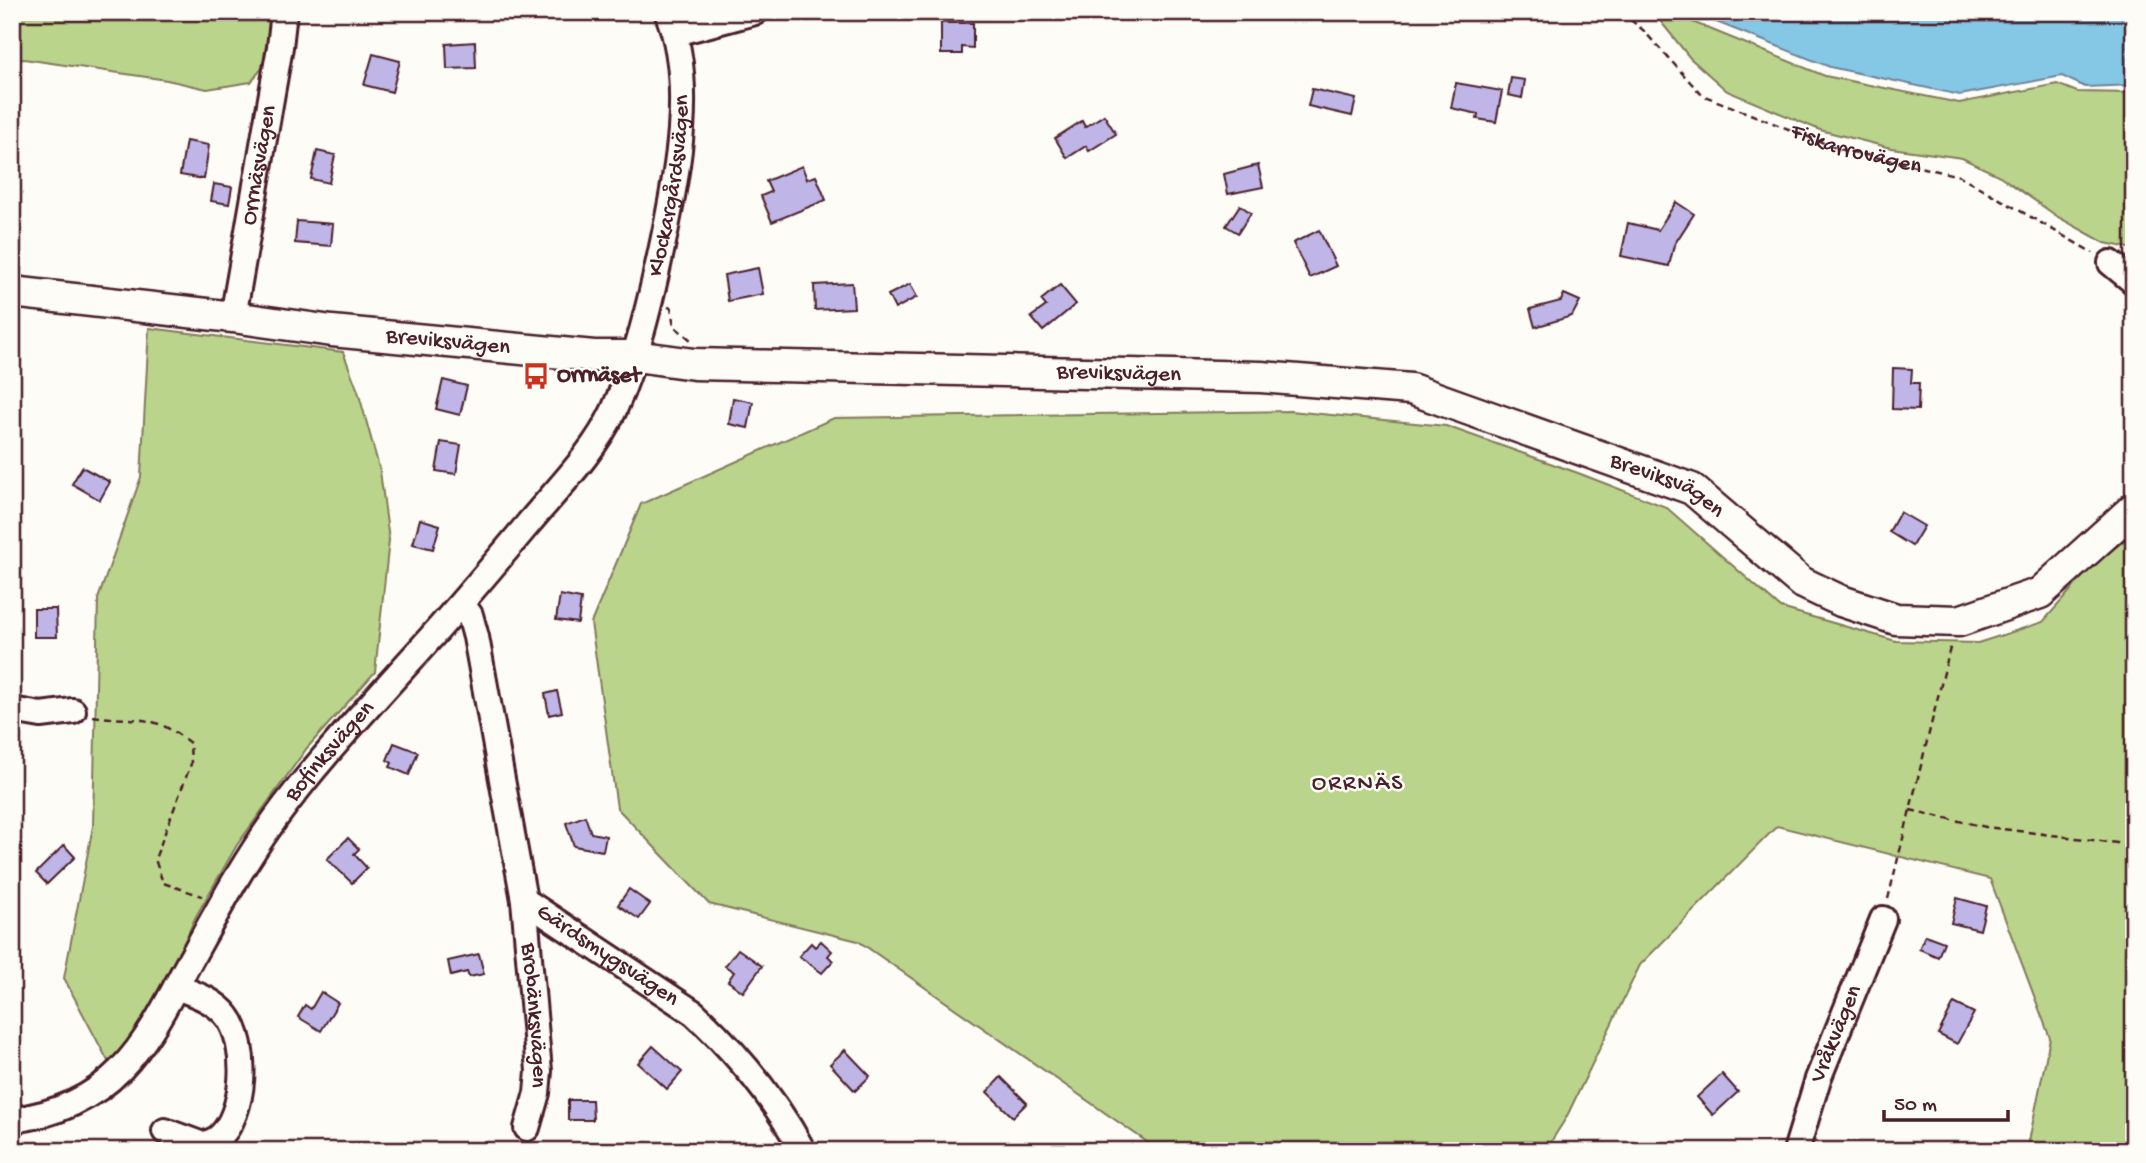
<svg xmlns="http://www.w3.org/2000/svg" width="2146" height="1163" font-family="'Gochi Hand',sans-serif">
  <rect width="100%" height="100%" fill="#fdfcf7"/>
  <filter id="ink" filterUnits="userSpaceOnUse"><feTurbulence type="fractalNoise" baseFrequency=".0143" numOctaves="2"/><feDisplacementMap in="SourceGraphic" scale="14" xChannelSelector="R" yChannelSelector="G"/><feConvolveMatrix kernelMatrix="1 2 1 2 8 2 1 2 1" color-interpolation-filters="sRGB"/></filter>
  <g filter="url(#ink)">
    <g fill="#bbd48b" stroke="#827a5b" stroke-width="2">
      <polygon points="12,12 274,12 269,59 251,82 207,89 167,80 24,59 12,60"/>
      <polygon points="1653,12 1668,12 1825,76 1959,103 2057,84 2077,92 2134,93 2134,249 2105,243 2058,217 2000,176 1962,158 1891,148 1820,130 1727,91 1690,58"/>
      <polygon points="149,328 343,352 358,391 380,471 389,540 375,672 307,748 237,845 195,918 162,995 110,1065 64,978 93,826 98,599 141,477"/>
      <polygon points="1290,411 1446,426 1578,473 1666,507 1781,608 1896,641 1978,643 2043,622 2092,566 2134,533 2134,1151 2027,1151 2050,1038 1990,879 1777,826 1640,965 1566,1118 1545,1151 1160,1151 858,941 709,904 617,808 591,623 641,504 834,418"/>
    </g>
    <polygon fill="#85c8e6" stroke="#6d849b" stroke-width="2" points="1691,12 2134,12 2134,85 2085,87 2062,76 1960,95 1830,67"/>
    <g fill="#bfb5e6" stroke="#4a1f2b" stroke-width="2">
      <polygon points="941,23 973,23 973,48 962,47 962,54 941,54"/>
      <polygon points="475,42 476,68 447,69 446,44"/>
      <polygon points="373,54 400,61 392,92 364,85"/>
      <polygon points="1511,78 1525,80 1522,98 1508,95"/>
      <polygon points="1456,83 1502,91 1496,122 1477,119 1478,114 1451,108"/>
      <polygon points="1312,89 1356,99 1352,116 1308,106"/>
      <polygon points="1104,115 1116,134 1089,151 1086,146 1067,158 1055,138 1082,121 1085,127"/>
      <polygon points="186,141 209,145 204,179 180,175"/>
      <polygon points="317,151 335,155 329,183 311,179"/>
      <polygon points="1258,165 1263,187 1228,194 1224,174"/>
      <polygon points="802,166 807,179 816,176 826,200 772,222 761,196 771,192 766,181"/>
      <polygon points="214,184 232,187 229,204 211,201"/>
      <polygon points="1676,202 1694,214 1674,245 1669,266 1621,256 1628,223 1658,230"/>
      <polygon points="1240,205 1251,213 1238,233 1226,226"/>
      <polygon points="297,221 333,224 331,246 295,243"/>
      <polygon points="1319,230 1336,266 1310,278 1293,243"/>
      <polygon points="758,268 763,294 728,301 724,275"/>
      <polygon points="852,283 854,308 815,310 814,285"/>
      <polygon points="910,284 917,297 895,309 888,295"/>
      <polygon points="1060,285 1076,304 1043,331 1031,317 1046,306 1041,300"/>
      <polygon points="1564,294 1580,301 1572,316 1535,327 1530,309 1561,301"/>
      <polygon points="1893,368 1912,369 1911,383 1919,383 1918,410 1892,409"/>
      <polygon points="443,380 467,386 460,415 436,409"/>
      <polygon points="733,398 753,402 748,428 729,424"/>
      <polygon points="441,442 461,445 456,474 436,471"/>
      <polygon points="82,467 110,482 100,500 72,484"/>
      <polygon points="1900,512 1924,526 1912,546 1889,532"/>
      <polygon points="420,519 440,525 433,549 413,544"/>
      <polygon points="560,595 581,599 578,623 556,620"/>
      <polygon points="34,609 56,609 57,637 34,637"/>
      <polygon points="557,691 562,712 549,715 545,694"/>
      <polygon points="394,743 418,752 409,775 390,767 392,763 387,760"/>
      <polygon points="585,816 591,833 606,836 603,851 574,846 566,823"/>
      <polygon points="348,838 359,849 354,854 367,868 352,883 327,859"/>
      <polygon points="64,845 75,857 47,884 36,873"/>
      <polygon points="629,889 650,904 639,919 618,905"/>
      <polygon points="1957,898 1986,906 1980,930 1951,923"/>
      <polygon points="1925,935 1944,942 1938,957 1919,949"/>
      <polygon points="821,941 832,951 828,956 833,961 822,973 799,956 811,943 815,947"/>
      <polygon points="738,949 762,966 743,992 728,981 734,972 725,966"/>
      <polygon points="479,954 484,974 469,977 467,972 451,976 448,961"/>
      <polygon points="321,992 338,1003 321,1031 298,1017 305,1005 311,1009"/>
      <polygon points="1954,1003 1974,1013 1957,1044 1938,1034"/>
      <polygon points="653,1046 682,1072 667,1089 638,1063"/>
      <polygon points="845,1050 870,1076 855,1091 830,1064"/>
      <polygon points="1722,1074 1738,1092 1713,1115 1697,1097"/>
      <polygon points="1001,1077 1027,1103 1013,1117 987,1092"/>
      <polygon points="568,1100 592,1100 593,1120 568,1120"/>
    </g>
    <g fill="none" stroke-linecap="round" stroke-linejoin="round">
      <defs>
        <g id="minor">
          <polyline points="676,33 755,12"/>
          <polyline points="2111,263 2134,282"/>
          <path id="s2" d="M233,317L280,47L284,12"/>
          <path id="s3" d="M462,604L470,615L476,637L524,900L694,1013C737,1053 775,1099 803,1151"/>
          <polyline points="12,710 41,715 73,711"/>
          <path id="s4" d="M524,900L539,1071L537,1093L527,1128"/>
          <path id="s5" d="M12,1120C53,1115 92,1099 121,1069C149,1040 168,1001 187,966C215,916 241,866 275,819C315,764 362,714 407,664C449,618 488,572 528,524C557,489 594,453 614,410C637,358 650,303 662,247C677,177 696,81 667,12"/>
          <path d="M165,1131L203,1145C207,1143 214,1141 218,1138C246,1115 249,1044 227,1016C214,1000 195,994 176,987"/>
          <path id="s6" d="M1796,1151L1818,1079L1883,919"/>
        </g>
        <g id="major">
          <path id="s7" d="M12,292L233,317L332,331L594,356H635L694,364L1261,377L1411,389L1692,489L1801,582L1841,601L1896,619L1959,621L2040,593L2134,508"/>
        </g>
      </defs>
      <use href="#minor" stroke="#4a1f2b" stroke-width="30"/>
      <use href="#major" stroke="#4a1f2b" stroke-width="35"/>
      <g stroke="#4a1f2b" stroke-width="2.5" stroke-dasharray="7 5" stroke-linecap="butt">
        <path id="s1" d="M1621,12L1643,30L1702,95L1839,149L1960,176L2093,253"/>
        <polyline points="668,307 671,308 674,326 691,340"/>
        <path d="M93,716C139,723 149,711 190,743L191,764L155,859L163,883L202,896"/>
        <polyline points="1910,810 1986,827 2117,843 2134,850"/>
        <polyline points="1888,899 1951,644"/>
      </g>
      <use href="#minor" stroke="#fdfcf7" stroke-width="24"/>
      <use href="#major" stroke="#fdfcf7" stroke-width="30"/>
    </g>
  </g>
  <defs>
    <symbol id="bus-bare" viewBox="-9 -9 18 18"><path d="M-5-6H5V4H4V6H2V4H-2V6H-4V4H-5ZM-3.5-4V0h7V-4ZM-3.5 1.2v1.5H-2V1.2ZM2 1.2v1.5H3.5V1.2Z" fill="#c8321e" stroke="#fdfcf7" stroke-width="2.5" paint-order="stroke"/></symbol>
  </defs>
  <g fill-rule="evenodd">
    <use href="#bus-bare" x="517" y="357" width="38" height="38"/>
  </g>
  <g text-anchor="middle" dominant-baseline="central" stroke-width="5" stroke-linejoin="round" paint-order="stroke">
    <g font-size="23" fill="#4a1f2b" stroke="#fdfcf7">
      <text stroke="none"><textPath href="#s1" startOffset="280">Fiskarrovägen</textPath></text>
      <text stroke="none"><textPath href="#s2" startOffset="154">Orrnäsvägen</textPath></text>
      <text stroke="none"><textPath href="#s5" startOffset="1181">Klockargårdsvägen</textPath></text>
      <text stroke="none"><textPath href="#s7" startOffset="439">Breviksvägen</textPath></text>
      <text stroke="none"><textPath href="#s7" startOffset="1111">Breviksvägen</textPath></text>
      <text stroke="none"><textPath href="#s7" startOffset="1678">Breviksvägen</textPath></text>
      <text stroke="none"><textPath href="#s5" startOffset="504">Bofinksvägen</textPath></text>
      <text stroke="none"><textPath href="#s3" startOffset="404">Gärdsmygsvägen</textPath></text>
      <text stroke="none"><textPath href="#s4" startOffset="116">Brobänksvägen</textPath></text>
      <text stroke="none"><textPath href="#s6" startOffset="124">Vråkvägen</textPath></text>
    </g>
    <g font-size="23" font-weight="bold" fill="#4a1f2b" stroke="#fdfcf7" text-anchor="start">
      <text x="557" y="376">Orrnäset</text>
    </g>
    <g font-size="24" letter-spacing="2" fill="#4a1f2b" stroke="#fdfcf7">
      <text x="1358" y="784">ORRNÄS</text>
    </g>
  </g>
  <rect width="2146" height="1163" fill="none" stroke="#fdfcf7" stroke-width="42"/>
  <rect x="21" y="21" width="2104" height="1121" fill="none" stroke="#4a1f2b" stroke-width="2.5" filter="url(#ink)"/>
  <path d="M1884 1110v10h124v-10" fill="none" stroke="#4a1f2b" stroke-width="3.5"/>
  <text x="1894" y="1110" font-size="21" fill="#4a1f2b" stroke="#fdfcf7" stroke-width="5" paint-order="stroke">50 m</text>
</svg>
